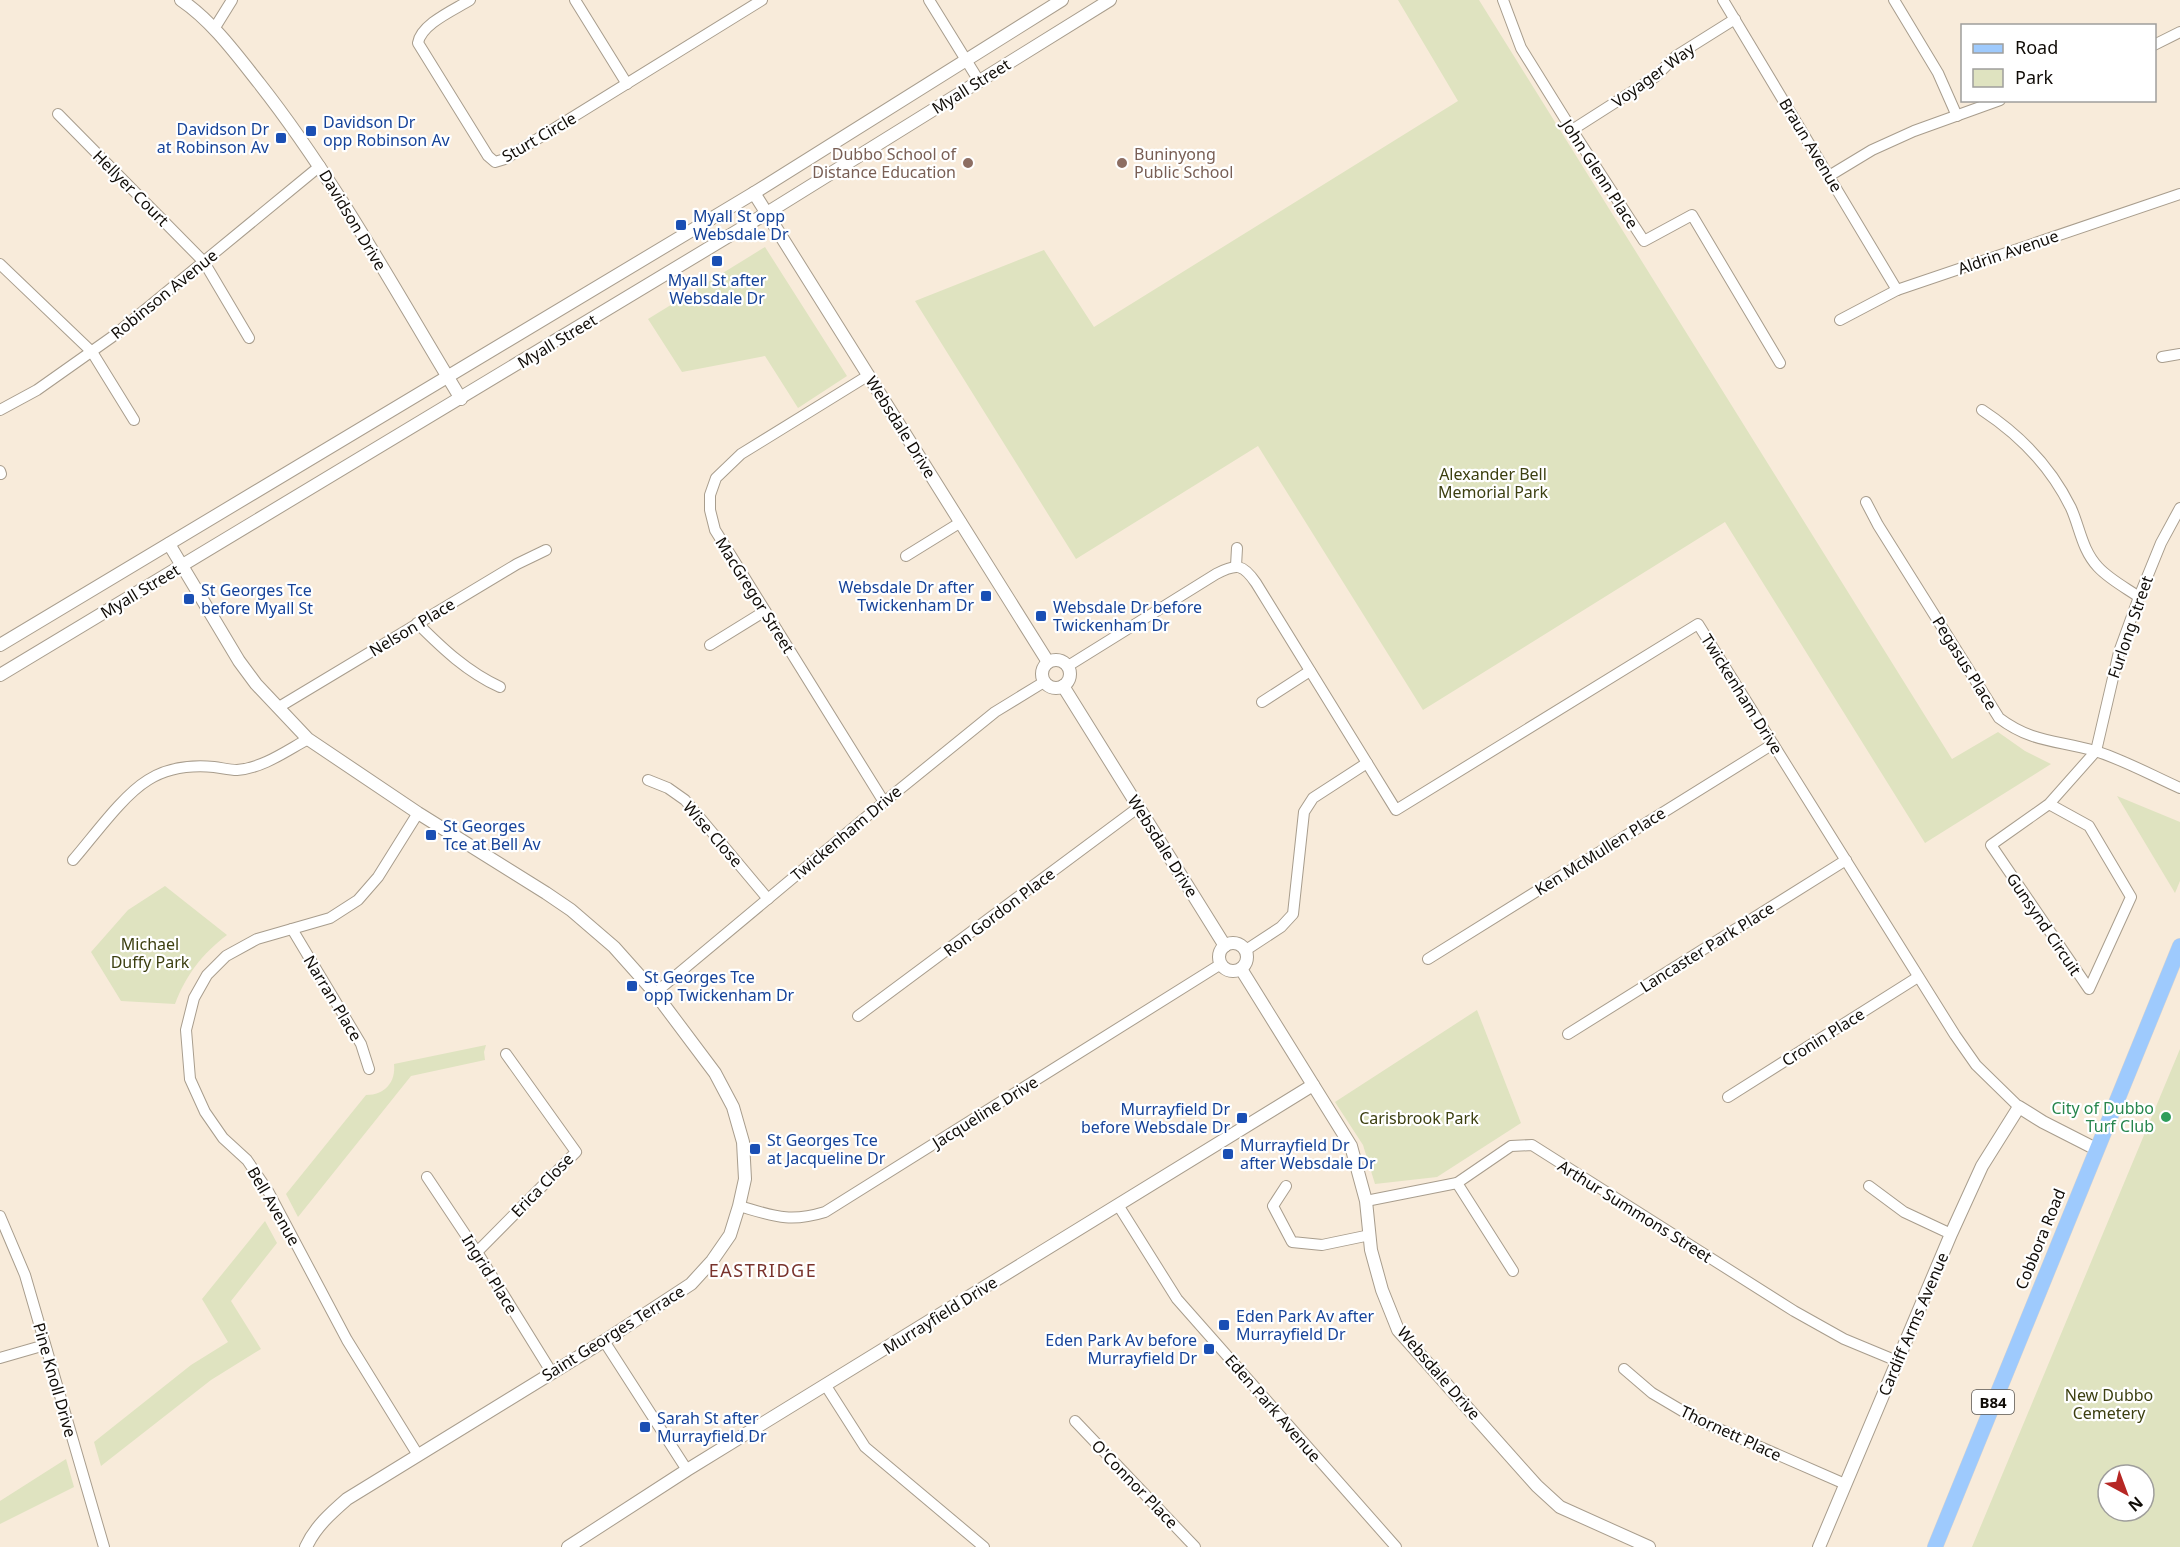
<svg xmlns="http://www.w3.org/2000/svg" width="2180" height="1547" font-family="'Noto Sans',sans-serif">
  <rect width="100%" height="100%" fill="#f8ebda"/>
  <g fill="#dfe3c0" fill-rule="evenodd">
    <polygon points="1398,0 1479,0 1952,759 1998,732 2025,751 2051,764 1925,843 1725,522 1423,710 1258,446 1076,559 915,301 1044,250 1094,327 1458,101"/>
    <polygon points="765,247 847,376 798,408 765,356 682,372 648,319"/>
    <polygon points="2117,796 2180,822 2180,881 2175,893"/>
    <path d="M165,886L227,935C202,954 186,975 175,1004L121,1001L91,952L128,910Z"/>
    <polygon points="1477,1010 1521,1123 1437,1177 1375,1184 1363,1145 1335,1102"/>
    <path d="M486,1045L484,1052L485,1060L411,1076L298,1217L286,1194L366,1095C385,1095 396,1082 394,1064Z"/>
    <path d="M2180,1049V1547H1972ZM2108,1475H2144V1511H2108Z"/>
    <polygon points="265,1221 277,1243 231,1301 261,1349 211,1380 101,1466 94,1442 191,1365 228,1342 202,1299"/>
    <polygon points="66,1459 74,1487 0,1524 0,1501"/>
  </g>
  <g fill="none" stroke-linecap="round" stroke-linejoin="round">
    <defs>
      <g id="minor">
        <path d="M470,0C454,10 421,24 418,43L488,156L495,162L505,159L762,0"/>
        <polyline points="575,0 627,84"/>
        <polyline points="929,0 979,81"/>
        <polyline points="1503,0 1521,48 1572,130 1644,241 1692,215 1780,363"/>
        <polyline points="1723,0 1897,290"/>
        <polyline points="1894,0 1938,73 1957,116"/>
        <polyline points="214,29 232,0"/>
        <polyline points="2154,45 2180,32"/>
        <polyline points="58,114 204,262 249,338"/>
        <polyline points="1572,130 1655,77 1676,56 1735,19"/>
        <polyline points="1829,176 1872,150 1914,131 2000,100"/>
        <polyline points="0,264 92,352 134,420"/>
        <polyline points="1840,320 1897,290 2180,194"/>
        <polyline points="2162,357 2180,354"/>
        <polyline points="869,375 741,454 716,478 710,495 710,510 715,530 884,802"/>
        <polyline points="0,410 37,390 112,337 320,166"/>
        <path d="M1982,410C2020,435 2051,467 2071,508C2080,528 2082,550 2098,567C2109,579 2126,588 2139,597"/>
        <polyline points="0,471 1,474"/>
        <path d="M1866,502L1878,525L1999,718C2032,743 2058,740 2095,751C2122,759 2153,776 2180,788"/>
        <polyline points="906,556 961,522"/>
        <polyline points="1236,566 1237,548"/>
        <path d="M417,623C442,648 467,672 500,687"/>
        <polyline points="710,645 765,611"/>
        <path d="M1068,666L1216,574C1237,563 1243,564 1256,583L1396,810L1698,624L1955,1035L1976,1065L2019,1107"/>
        <polyline points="1262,702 1310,671"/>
        <polyline points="279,707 517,564 546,550"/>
        <polyline points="648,780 668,788 685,800 768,899"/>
        <polyline points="2049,804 2089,826 2131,897 2089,989 1991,845 2049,804 2096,751 2119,652 2139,597 2161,543 2180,508"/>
        <path d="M73,860C94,836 122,796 148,780C167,768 192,765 214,767C222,768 230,770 237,770C263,768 286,751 308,739"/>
        <polyline points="292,929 361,1044 369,1069"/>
        <polyline points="1246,950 1281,927 1293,914 1304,812 1313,798 1367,763"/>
        <polyline points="1428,959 1773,744"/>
        <polyline points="655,993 884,802 995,712 1044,682"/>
        <polyline points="858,1016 1139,807"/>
        <polyline points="1568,1034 1846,860"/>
        <polyline points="1728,1097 1918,977"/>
        <polyline points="427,1177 477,1252 552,1373"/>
        <polyline points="1457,1183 1513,1271"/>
        <polyline points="1286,1186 1273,1206 1292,1242 1322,1245 1370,1235"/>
        <polyline points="1869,1186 1904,1212 1951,1234"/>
        <polyline points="1366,1201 1457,1183 1511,1146 1532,1145 1794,1311 1844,1339 1897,1361"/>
        <polyline points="1118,1205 1177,1299 1396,1547"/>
        <path d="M739,1206C774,1216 789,1223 825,1212L1221,964"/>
        <polyline points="0,1216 25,1275 104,1547"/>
        <polyline points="477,1252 576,1152 506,1054"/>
        <polyline points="604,1341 687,1470"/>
        <polyline points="0,1358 45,1345"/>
        <polyline points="1624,1369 1652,1393 1696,1419 1845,1484"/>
        <polyline points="826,1386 865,1447 984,1547"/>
        <polyline points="1075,1421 1195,1547"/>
        <polyline points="418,1455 347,1340 268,1191 247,1160 223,1138 205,1112 190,1079 186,1030 194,998 207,975 226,956 257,939 330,918 358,900 378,877 418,813"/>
      </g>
      <g id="tertiary">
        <path d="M181,0C212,21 236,54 259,83C336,181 396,292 461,399"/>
        <polyline points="754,193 1048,662"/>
        <path d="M169,544L239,661L256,684L308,739L418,813L546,893L571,910L614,947L655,993L715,1073L733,1107L743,1142L745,1179L739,1206L730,1235L712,1261L691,1284L604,1341L347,1499C331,1513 315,1527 306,1547"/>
        <polyline points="0,645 754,193 1062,0"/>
        <circle cx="1056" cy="674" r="14"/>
        <polyline points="0,675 767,213 1110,0"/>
        <polyline points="1063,686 1225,946"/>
        <circle cx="1233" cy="957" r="14"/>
        <polyline points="1241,969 1351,1146 1366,1201 1371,1250 1382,1290 1398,1330 1537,1486 1560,1507 1649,1547"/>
        <polyline points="568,1547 687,1470 1313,1085"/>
        <polyline points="1819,1547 1951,1234 1982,1166 2019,1107 2043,1122 2096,1149"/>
      </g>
      <polyline id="primary" points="1935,1547 2180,946"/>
    </defs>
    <use href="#minor" stroke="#a89d8d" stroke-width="12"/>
    <use href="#tertiary" stroke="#a89d8d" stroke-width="14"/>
    <use href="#primary" stroke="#d4d3d2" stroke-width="16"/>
    <use href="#minor" stroke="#fff" stroke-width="10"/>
    <use href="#tertiary" stroke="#fff" stroke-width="12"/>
    <use href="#primary" stroke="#9ecafd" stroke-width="15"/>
  </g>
  <g fill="#1a4fb4" stroke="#fff" stroke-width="2">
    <rect x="305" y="125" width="12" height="12" rx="3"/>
    <rect x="275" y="132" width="12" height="12" rx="3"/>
    <rect x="675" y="219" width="12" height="12" rx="3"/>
    <rect x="711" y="255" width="12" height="12" rx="3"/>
    <rect x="980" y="590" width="12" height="12" rx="3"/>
    <rect x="183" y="593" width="12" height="12" rx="3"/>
    <rect x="1035" y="610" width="12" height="12" rx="3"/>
    <rect x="425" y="829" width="12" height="12" rx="3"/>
    <rect x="626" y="980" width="12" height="12" rx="3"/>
    <rect x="1236" y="1112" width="12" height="12" rx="3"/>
    <rect x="749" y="1143" width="12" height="12" rx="3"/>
    <rect x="1222" y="1148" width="12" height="12" rx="3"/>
    <rect x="1218" y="1319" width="12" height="12" rx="3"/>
    <rect x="1203" y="1343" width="12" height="12" rx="3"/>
    <rect x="639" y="1421" width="12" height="12" rx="3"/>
  </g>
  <g fill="#8d6e63" stroke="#fff" stroke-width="2">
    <circle cx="968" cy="163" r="6"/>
    <circle cx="1122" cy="163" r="6"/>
  </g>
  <circle fill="#2e9e5b" stroke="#fff" stroke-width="2" cx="2166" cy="1117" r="6"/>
  <g text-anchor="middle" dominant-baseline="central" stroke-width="4.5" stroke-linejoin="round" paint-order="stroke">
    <rect fill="#fff" stroke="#585551" stroke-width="1.5" x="1972" y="1390" width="42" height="24" rx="4.5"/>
    <g font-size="15" font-weight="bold" fill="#100c07">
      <text x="1993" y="1402">B84</text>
    </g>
    <g font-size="16" fill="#100c07" stroke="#fff">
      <text transform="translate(1653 75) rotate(-36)">Voyager Way</text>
      <text transform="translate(971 86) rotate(-32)">Myall Street</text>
      <text transform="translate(539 137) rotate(-30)">Sturt Circle</text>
      <text transform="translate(1811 145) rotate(59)">Braun Avenue</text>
      <text transform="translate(1600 174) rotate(57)">John Glenn Place</text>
      <text transform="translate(131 188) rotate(45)">Hellyer Court</text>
      <text transform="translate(353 220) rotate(59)">Davidson Drive</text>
      <text transform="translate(2008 252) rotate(-19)">Aldrin Avenue</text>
      <text transform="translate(164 294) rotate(-39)">Robinson Avenue</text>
      <text transform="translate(557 341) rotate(-31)">Myall Street</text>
      <text transform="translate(901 427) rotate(58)">Websdale Drive</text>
      <text transform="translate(140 591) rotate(-31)">Myall Street</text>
      <text transform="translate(755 595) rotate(58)">MacGregor Street</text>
      <text transform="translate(412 627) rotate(-31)">Nelson Place</text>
      <text transform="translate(2130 627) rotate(-71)">Furlong Street</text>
      <text transform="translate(1965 663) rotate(58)">Pegasus Place</text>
      <text transform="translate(1742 694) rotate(58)">Twickenham Drive</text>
      <text transform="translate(846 833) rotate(-40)">Twickenham Drive</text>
      <text transform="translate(713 834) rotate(49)">Wise Close</text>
      <text transform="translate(1163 846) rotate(58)">Websdale Drive</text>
      <text transform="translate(1600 851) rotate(-32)">Ken McMullen Place</text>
      <text transform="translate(999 912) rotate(-37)">Ron Gordon Place</text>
      <text transform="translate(2044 924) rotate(56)">Gunsynd Circuit</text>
      <text transform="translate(1707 947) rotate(-32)">Lancaster Park Place</text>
      <text transform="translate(333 998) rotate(59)">Narran Place</text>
      <text transform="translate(1823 1037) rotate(-32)">Cronin Place</text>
      <text transform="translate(985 1112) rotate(-32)">Jacqueline Drive</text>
      <text transform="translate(542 1185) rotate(-46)">Erica Close</text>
      <text transform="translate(274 1206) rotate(60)">Bell Avenue</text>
      <text transform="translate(1635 1211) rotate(32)">Arthur Summons Street</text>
      <text transform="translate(2040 1239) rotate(-68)">Cobbora Road</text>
      <text transform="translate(490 1274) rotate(58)">Ingrid Place</text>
      <text transform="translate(940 1315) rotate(-32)">Murrayfield Drive</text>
      <text transform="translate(1913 1324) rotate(-67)">Cardiff Arms Avenue</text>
      <text transform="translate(613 1333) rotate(-32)">Saint Georges Terrace</text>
      <text transform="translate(1439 1373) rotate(49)">Websdale Drive</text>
      <text transform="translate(55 1380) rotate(74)">Pine Knoll Drive</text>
      <text transform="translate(1273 1408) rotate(49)">Eden Park Avenue</text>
      <text transform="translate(1731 1433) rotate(25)">Thornett Place</text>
      <text transform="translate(1135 1484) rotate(46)">O'Connor Place</text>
    </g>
    <g font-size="16" fill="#164399" stroke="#fff" text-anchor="start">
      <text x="323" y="122">Davidson Dr<tspan x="323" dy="18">opp Robinson Av</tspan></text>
      <text x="269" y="129" text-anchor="end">Davidson Dr<tspan x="269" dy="18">at Robinson Av</tspan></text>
      <text x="693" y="216">Myall St opp<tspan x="693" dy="18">Websdale Dr</tspan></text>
      <text x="717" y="280" text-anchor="middle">Myall St after<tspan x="717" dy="18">Websdale Dr</tspan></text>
      <text x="974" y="587" text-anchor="end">Websdale Dr after<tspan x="974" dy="18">Twickenham Dr</tspan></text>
      <text x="201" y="590">St Georges Tce<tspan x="201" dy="18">before Myall St</tspan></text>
      <text x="1053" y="607">Websdale Dr before<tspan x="1053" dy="18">Twickenham Dr</tspan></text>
      <text x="443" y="826">St Georges<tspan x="443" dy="18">Tce at Bell Av</tspan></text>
      <text x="644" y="977">St Georges Tce<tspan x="644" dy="18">opp Twickenham Dr</tspan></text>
      <text x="1230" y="1109" text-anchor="end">Murrayfield Dr<tspan x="1230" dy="18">before Websdale Dr</tspan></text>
      <text x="767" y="1140">St Georges Tce<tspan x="767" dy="18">at Jacqueline Dr</tspan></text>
      <text x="1240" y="1145">Murrayfield Dr<tspan x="1240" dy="18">after Websdale Dr</tspan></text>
      <text x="1236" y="1316">Eden Park Av after<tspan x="1236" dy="18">Murrayfield Dr</tspan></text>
      <text x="1197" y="1340" text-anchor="end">Eden Park Av before<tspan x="1197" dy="18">Murrayfield Dr</tspan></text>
      <text x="657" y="1418">Sarah St after<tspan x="657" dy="18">Murrayfield Dr</tspan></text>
    </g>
    <g font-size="16" fill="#785e54" stroke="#fff" text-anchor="end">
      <text x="956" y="154">Dubbo School of<tspan x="956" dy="18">Distance Education</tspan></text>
      <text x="1134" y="154" text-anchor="start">Buninyong<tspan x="1134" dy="18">Public School</tspan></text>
    </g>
    <g font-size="16" fill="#3c3f10" stroke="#fff">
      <text x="1493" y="474">Alexander Bell<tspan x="1493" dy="18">Memorial Park</tspan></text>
      <text x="150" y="944">Michael<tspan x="150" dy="18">Duffy Park</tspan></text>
      <text x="1419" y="1118">Carisbrook Park</text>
      <text x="2109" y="1395">New Dubbo<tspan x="2109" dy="18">Cemetery</tspan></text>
    </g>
    <g font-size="16" fill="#27864d" stroke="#fff" text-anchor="end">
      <text x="2154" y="1108">City of Dubbo<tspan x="2154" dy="18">Turf Club</tspan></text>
    </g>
    <g font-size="18" letter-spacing="1.5" fill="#79332c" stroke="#fff">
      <text x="763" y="1270">EASTRIDGE</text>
    </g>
  </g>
  <rect x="1961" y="24" width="195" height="78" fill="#ffffff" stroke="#9f9e9c" stroke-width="1.5"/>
  <rect x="1973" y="44" width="30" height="9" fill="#9ecafd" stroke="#9f9e9c" stroke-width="1.5"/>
  <text x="2015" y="54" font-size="18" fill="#100c07">Road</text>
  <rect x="1973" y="69" width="30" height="18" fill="#dfe3c0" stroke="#9f9e9c" stroke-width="1.5"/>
  <text x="2015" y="84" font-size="18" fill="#100c07">Park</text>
  <g transform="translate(2126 1493) rotate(139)"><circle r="28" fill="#ffffff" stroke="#9f9e9c" stroke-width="1.5"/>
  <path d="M0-4.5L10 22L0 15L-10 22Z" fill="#b62724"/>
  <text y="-9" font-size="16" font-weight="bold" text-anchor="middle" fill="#100c07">N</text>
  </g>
</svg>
